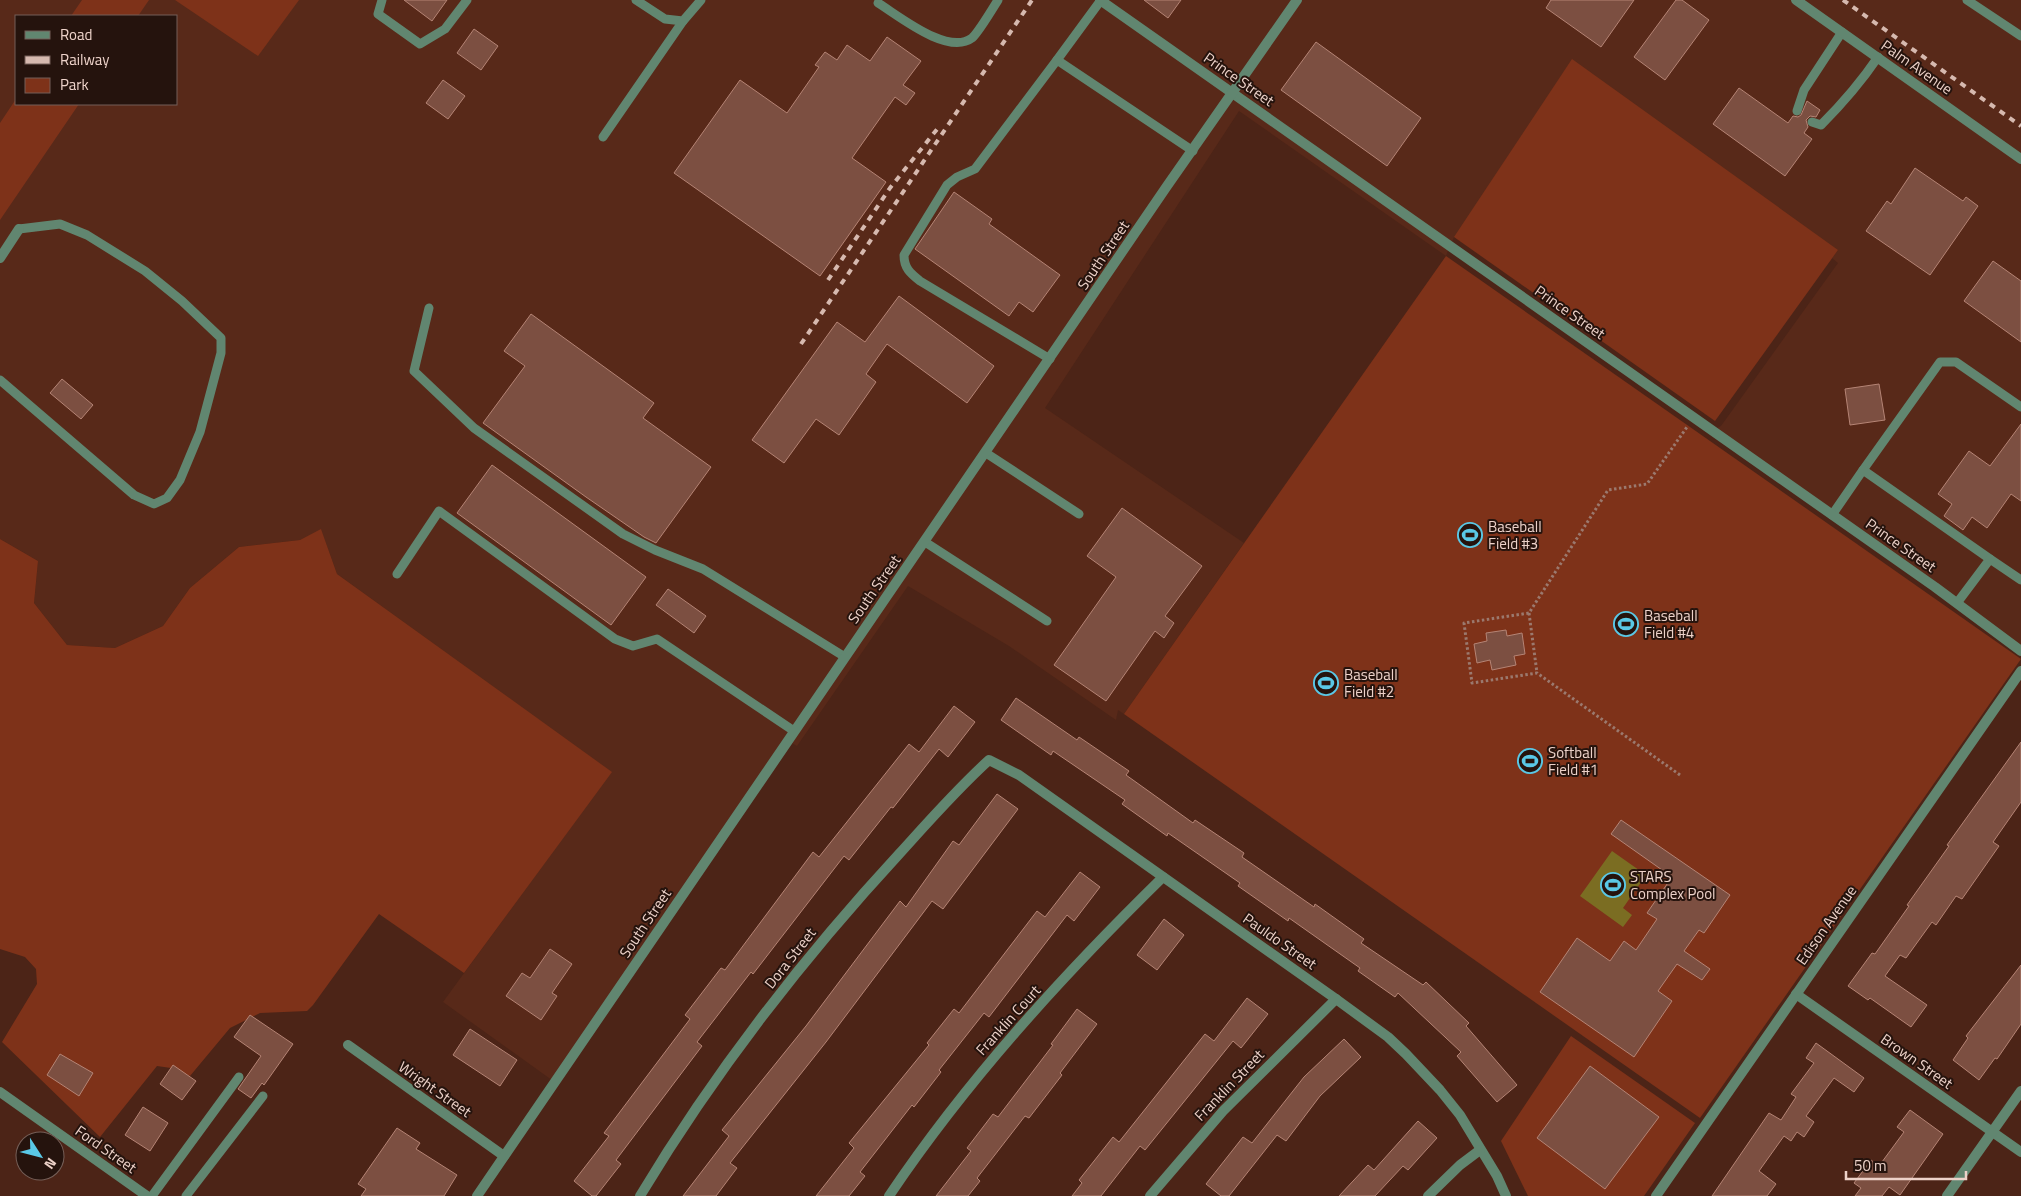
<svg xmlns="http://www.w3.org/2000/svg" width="2021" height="1196" font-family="'Titillium Web',sans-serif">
  <rect width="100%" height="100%" fill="#4c2417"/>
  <path fill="#582919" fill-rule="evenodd" d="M0,0H2021V650L1448,250L1446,256L1239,111L1045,408L1244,543L1124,714L1118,710L1116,720L1009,646L908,586L797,746L790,742L556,1083L443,1002L611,772L337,574L321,530L300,540L239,547L190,588L163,626L115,648L67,645L34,603L38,561L0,539ZM16,16H176V104H16ZM1454,237L1838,250L1832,258L1838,263L1721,426L1715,429L1451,244Z"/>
  <g fill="#7e3219">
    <polygon points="82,0 149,0 138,16 71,16"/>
    <polygon points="175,0 299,0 258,56"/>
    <polygon points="1572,59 1838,250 1715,421 1454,237"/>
    <polygon points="16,99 16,104 79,104 0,220 0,123"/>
    <polygon points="1446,256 2021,659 1700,1118 1124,714"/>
    <polygon points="321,529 337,574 612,772 464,973 379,914 313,1005 307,1011 260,1013 230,1028 190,1076 171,1068 157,1066 100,1137 2,1042 37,984 36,969 25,957 0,949 0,539 38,561 34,603 67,645 115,648 163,626 190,588 239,547 300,540"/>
    <polygon points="1571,1036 1695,1123 1644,1196 1528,1196 1501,1141"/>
  </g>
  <polygon fill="#7b6d22" points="1612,851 1646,875 1623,908 1632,915 1623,927 1580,896"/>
  <g fill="#7c4f41" stroke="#b58475">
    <polygon points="404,0 447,0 432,21"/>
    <polygon points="1144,0 1181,0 1168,18"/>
    <polygon points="1551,0 1634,0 1601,47 1546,8"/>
    <polygon points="1676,0 1682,0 1709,20 1665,80 1634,57"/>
    <polygon points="474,29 498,46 481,70 457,53"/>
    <polygon points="887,37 921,61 903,85 915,93 906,105 895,97 852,158 886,182 820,276 674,173 740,80 787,113 819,67 815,65 825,52 837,60 847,45 870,61"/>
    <polygon points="1316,42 1421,118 1387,166 1281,90"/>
    <polygon points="443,80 465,96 448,119 426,103"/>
    <polygon points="1739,88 1788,123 1793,116 1798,117 1801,115 1807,101 1820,110 1816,117 1810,116 1806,120 1808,127 1804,133 1812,139 1785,176 1713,124"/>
    <polygon points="1915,168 1963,201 1966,197 1978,206 1930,275 1866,231 1887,201 1891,204"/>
    <polygon points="954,192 992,219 989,224 1060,275 1033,312 1019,302 1009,316 915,249"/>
    <polygon points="1993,261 2021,281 2021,342 1964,301"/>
    <polygon points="899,296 994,366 967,403 887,344 866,374 876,382 839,435 816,419 784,463 752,440 837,322 865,342"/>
    <polygon points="531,314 654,403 643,418 711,467 656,543 644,537 586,497 483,423 525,366 504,351"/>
    <polygon points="62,379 93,405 81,419 50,393"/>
    <polygon points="1879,384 1885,420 1850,425 1845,389"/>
    <polygon points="2021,424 2021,501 2011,494 1987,528 1972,517 1963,530 1944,516 1952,504 1938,494 1969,451 1990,466"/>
    <polygon points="492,465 646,577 611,625 457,513"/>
    <polygon points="1122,508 1202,566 1165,616 1174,623 1164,638 1155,631 1106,701 1054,665 1116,577 1087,556"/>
    <polygon points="668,589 706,616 694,633 656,605"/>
    <polygon points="1506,630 1507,636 1522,633 1525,654 1514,656 1516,665 1492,670 1490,660 1477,663 1474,644 1487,641 1486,633"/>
    <polygon points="1016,698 1077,740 1079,737 1129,771 1126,775 1193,823 1195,820 1244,853 1242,857 1314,907 1315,904 1364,939 1361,943 1423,985 1426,982 1469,1023 1466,1026 1517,1085 1497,1102 1457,1056 1461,1052 1398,993 1395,997 1358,971 1360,968 1289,918 1288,921 1238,886 1240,883 1168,833 1167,836 1122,804 1125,800 1053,751 1051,755 1001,720"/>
    <polygon points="954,706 975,722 948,757 939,749 893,808 891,807 849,860 844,856 753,974 751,972 697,1042 702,1046 616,1160 621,1164 596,1196 592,1196 574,1181 609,1136 604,1133 690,1019 685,1015 721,968 725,970 813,852 819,857 909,744 919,752"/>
    <polygon points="2021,742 2021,802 1993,842 1999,846 1962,899 1956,896 1936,925 1932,922 1906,958 1900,955 1885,976 1927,1005 1911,1027 1870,998 1868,1000 1848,986 1872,953 1875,954 1909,906 1907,905 1949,846 1947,845"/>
    <polygon points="997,794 1018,809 943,909 932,901 826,1042 730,1163 737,1168 716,1196 683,1196 729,1136 722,1130 806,1026 900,901 906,907 953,841 959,845"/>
    <polygon points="1621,820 1730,895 1704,933 1699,930 1684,951 1710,969 1702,980 1677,964 1658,991 1672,1001 1634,1057 1540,992 1577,938 1610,961 1624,941 1636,950 1657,919 1647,913 1672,877 1611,834"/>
    <polygon points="1080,872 1100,887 1074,921 1067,915 989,1017 984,1013 939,1070 941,1072 914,1107 912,1105 860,1172 865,1176 849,1196 816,1196 854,1148 849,1143 929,1045 927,1043 954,1009 959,1013 1037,911 1045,917"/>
    <polygon points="1164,919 1184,935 1157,970 1137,955"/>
    <polygon points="550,949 572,964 552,993 557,996 541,1020 506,996 522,973 530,978"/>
    <polygon points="2021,965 2021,1024 1997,1059 1995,1058 1979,1080 1953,1060 1968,1038 1966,1036"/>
    <polygon points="1247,998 1268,1014 1241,1048 1233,1041 1145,1150 1140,1146 1101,1196 1072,1196 1082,1183 1079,1180 1113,1137 1119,1142 1205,1034 1214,1041"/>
    <polygon points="1077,1009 1097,1024 1060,1073 1062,1075 1029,1118 1025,1116 977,1178 980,1181 968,1196 936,1196 971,1151 967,1148 993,1114 998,1117 1053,1045 1051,1044"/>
    <polygon points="250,1015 293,1044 264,1085 262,1083 251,1098 238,1089 261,1056 234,1037"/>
    <polygon points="470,1029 517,1060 500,1086 453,1055"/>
    <polygon points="1344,1039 1361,1057 1320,1096 1286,1141 1277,1135 1229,1196 1221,1196 1206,1184 1243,1137 1252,1143 1304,1077"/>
    <polygon points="1816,1043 1864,1078 1854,1092 1834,1078 1806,1116 1814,1122 1804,1137 1797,1132 1791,1141 1784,1136 1759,1171 1776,1184 1767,1196 1712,1196 1769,1113 1781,1120 1796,1097 1791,1094 1814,1063 1806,1058"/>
    <polygon points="60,1054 93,1073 79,1096 47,1075"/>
    <polygon points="173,1065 196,1081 182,1100 160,1084"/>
    <polygon points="1590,1066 1659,1117 1605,1189 1537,1138"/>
    <polygon points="143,1107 168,1123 150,1151 125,1135"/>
    <polygon points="1910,1110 1943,1134 1900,1195 1889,1187 1882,1196 1855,1196 1861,1188 1854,1183 1871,1160 1879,1166 1904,1132 1897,1127"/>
    <polygon points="1418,1121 1437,1138 1408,1170 1403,1166 1375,1196 1339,1196 1368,1165 1374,1170"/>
    <polygon points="397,1128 420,1143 416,1149 457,1175 444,1196 361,1196 366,1189 358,1184"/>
  </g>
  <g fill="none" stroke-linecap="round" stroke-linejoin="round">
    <g stroke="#9b796e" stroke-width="3" stroke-dasharray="2.5 2.5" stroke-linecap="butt">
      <polyline points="1529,613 1537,673"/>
      <polyline points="1680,775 1537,673 1472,683 1464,623 1529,613 1608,490 1647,484 1687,427"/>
    </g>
    <g stroke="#618670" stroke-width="9">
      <polyline points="382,0 378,14 420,44 445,29 467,0"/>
      <polyline points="636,0 665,19 683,21 701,0"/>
      <polyline points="1101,0 1057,60 1193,151"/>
      <polyline points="1967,0 2021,36"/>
      <path d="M878,3C899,16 948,56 972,38C978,33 993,8 998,0"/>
      <polyline points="1797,111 1804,90 1842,32"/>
      <path d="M1812,122L1821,125C1842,104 1861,82 1878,57"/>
      <polyline points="603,137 683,21"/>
      <polyline points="429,308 414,371 474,428 623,534 655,550 703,569 845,657"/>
      <path d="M1050,359L920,281C910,273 904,268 904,255L947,185L957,177L975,169L1057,60"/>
      <polyline points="0,380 134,495 154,504 167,498 180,480 200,432 221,353 221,338 182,301 145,271 87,235 60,224 19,229"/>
      <polyline points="986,453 1079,514"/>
      <polyline points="1863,470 1940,362 1956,362 2021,407"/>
      <polyline points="1832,515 1863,470 1990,559 1957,603"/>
      <polyline points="925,542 1047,621"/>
      <polyline points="1990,559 2021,580"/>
      <polyline points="397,574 439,511 615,639 633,646 657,639 794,731"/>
      <polyline points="152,1196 239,1077"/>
      <polyline points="186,1196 263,1096"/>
    </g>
    <g stroke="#618670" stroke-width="10">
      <polyline points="1100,0 1935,587 2021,651"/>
      <polyline points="1796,0 2021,159"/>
      <polyline points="0,258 19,229"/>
      <polyline points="1796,994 2021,1152"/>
      <polyline points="348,1045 504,1156"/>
      <polyline points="477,1196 1167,186 1297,0"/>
      <path d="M640,1196C714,1073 803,958 900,853C929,821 957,789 989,760L1019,775L1336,999L1388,1037L1406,1054L1440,1090L1460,1115L1497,1176L1506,1196"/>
      <path d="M889,1196C967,1080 1063,975 1163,877"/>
      <polyline points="1150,1196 1223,1111 1336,999"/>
      <polyline points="1428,1196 1460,1165 1480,1150"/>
      <polyline points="1947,1196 2021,1091"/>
    </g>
    <g stroke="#618670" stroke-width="10">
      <polyline points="0,1092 147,1196"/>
      <polyline points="1656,1196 2021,671"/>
    </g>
    <g stroke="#d6b9af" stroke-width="4" stroke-dasharray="6 6" stroke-linecap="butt">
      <polyline points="1843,0 2021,126"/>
      <polyline points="828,280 890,188 938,128"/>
      <polyline points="801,344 1032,0"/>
    </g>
  </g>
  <defs>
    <symbol id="stadium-ring" viewBox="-11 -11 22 22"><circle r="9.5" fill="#25130d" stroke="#5ac8e6" stroke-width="1.5"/><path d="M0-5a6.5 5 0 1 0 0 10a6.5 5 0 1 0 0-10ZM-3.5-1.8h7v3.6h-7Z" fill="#5ac8e6"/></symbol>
  </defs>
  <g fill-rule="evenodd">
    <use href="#stadium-ring" x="1456" y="521" width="28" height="28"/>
    <use href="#stadium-ring" x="1612" y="610" width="28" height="28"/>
    <use href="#stadium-ring" x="1312" y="669" width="28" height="28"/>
    <use href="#stadium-ring" x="1516" y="747" width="28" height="28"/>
    <use href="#stadium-ring" x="1599" y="871" width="28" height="28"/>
  </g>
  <g text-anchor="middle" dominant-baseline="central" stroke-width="4" stroke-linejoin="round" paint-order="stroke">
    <g font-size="15" fill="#edd2c9" stroke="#25130d">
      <text transform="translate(1917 67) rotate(35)">Palm Avenue</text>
      <text transform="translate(1239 79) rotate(35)">Prince Street</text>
      <text transform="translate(1103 255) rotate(-56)">South Street</text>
      <text transform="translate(1570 312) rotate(35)">Prince Street</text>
      <text transform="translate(1901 545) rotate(35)">Prince Street</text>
      <text transform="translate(874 589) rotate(-55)">South Street</text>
      <text transform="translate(645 923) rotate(-56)">South Street</text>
      <text transform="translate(1826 925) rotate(-55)">Edison Avenue</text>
      <text transform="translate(1280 941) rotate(35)">Pauldo Street</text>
      <text transform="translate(790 958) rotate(-52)">Dora Street</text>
      <text transform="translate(1008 1020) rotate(-48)">Franklin Court</text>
      <text transform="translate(1917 1061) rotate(35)">Brown Street</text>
      <text transform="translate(1229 1085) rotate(-46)">Franklin Street</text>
      <text transform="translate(435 1089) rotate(35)">Wright Street</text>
      <text transform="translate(106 1149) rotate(35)">Ford Street</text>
    </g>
    <g font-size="15" fill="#edd2c9" stroke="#25130d" text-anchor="start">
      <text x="1488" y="526">Baseball<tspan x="1488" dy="17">Field #3</tspan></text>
      <text x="1644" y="615">Baseball<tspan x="1644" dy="17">Field #4</tspan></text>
      <text x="1344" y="674">Baseball<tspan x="1344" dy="17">Field #2</tspan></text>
      <text x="1548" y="752">Softball<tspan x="1548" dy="17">Field #1</tspan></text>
      <text x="1630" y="876">STARS<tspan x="1630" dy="17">Complex Pool</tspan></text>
    </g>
  </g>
  <rect x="15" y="15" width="162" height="90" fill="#25130d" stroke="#755f58"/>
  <rect x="25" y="31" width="25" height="8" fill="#618670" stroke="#755f58"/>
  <text x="60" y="40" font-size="15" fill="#edd2c9">Road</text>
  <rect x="25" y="56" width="25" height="8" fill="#d6b9af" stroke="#755f58"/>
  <text x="60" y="65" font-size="15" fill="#edd2c9">Railway</text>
  <rect x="25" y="78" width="25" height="15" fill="#7e3219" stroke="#755f58"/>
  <text x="60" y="90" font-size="15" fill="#edd2c9">Park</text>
  <g transform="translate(40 1156) rotate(126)"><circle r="24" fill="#25130d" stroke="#755f58"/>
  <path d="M0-4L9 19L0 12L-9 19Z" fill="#5ac8e6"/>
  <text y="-8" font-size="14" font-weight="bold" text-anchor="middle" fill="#edd2c9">N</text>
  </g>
  <path d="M1846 1171v8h120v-8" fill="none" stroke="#edd2c9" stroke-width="2.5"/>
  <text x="1854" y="1171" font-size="15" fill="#edd2c9" stroke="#25130d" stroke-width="4" paint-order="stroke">50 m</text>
</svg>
